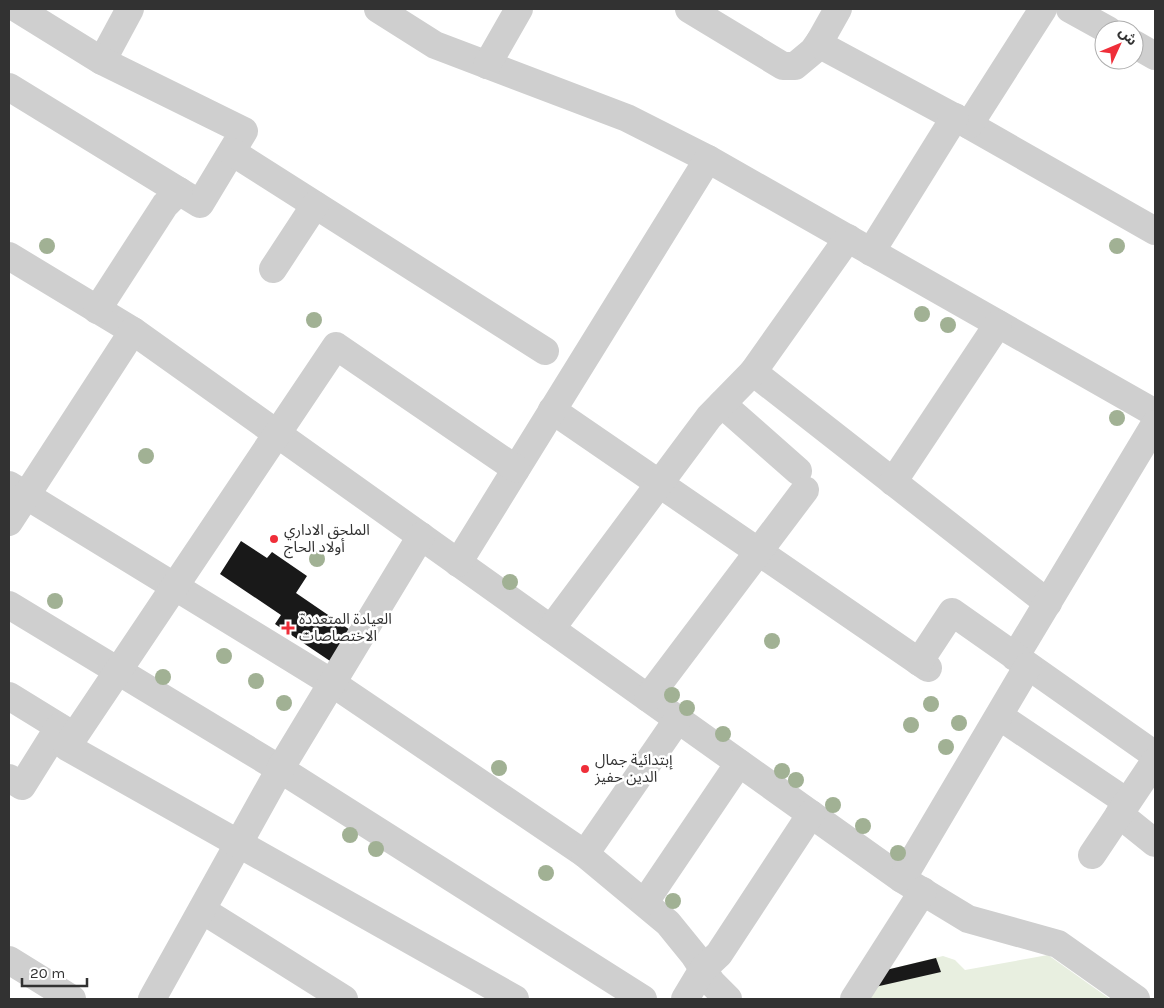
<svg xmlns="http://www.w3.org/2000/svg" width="1164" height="1008" font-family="Karla,'Noto Sans Arabic',sans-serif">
  <rect width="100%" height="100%" fill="#fff"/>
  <polygon fill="#e8efe0" points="1048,955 1110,999 868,999 886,970 943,956 955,960 965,970"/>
  <g fill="#191919">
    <polygon points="241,541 267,558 272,552 307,576 296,593 353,632 333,663 275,624 281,615 220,574"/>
    <polygon points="936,958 941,972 875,987 886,970"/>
  </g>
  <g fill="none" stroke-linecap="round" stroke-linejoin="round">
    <g stroke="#cfcfcf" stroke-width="28">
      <polyline points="378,9 435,45 627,118 708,159 1155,413"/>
      <polyline points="689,9 783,66 795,66 813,51 820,41"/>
      <polyline points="838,9 820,41 824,47 969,125 1155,231"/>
      <polyline points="1070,9 1108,30"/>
      <polyline points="1134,44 1155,56"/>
      <polyline points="102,61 130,9"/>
      <polyline points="487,65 519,9"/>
      <polyline points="9,87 200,204 244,131 102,61 18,9"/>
      <polyline points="969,125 1043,9"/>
      <polyline points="232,152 545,351"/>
      <polyline points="871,252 955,117"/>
      <polyline points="9,256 133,331 902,879 968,919 1058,944 1136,999"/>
      <polyline points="273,269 315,205"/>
      <polyline points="97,310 165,205 179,191"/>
      <polyline points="753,372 1048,603"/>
      <polyline points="722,404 798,471"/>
      <polyline points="552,410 928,668"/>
      <polyline points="893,482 998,324"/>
      <polyline points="9,485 332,683 585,854 668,923 694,955 712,983 728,999"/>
      <polyline points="9,522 133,331"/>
      <polyline points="458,563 708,159"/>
      <polyline points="9,605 280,769 643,999"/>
      <polyline points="551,629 709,417 753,372 848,238"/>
      <polyline points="1015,657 1155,424"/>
      <polyline points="919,662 952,612 1155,755"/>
      <polyline points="9,696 74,736"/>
      <polyline points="648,698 805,490"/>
      <polyline points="999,716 1127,802"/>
      <polyline points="9,778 22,786 59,727"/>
      <polyline points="1119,814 1155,843"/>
      <polyline points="585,854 678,719"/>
      <polyline points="1092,855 1155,761"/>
      <polyline points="902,879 1028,666"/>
      <polyline points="645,902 739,763"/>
      <polyline points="202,910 344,999"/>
      <polyline points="9,960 72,999"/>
      <polyline points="152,999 280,769 421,536"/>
      <polyline points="515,999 67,747 336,346 516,469"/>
      <polyline points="685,999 703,969 719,954 811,814"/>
      <polyline points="854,999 923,891"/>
    </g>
  </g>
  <g fill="#a1b194">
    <circle cx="47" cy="246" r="8"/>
    <circle cx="1117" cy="246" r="8"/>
    <circle cx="922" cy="314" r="8"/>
    <circle cx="314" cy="320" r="8"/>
    <circle cx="948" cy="325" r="8"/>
    <circle cx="1117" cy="418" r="8"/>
    <circle cx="146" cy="456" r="8"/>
    <circle cx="317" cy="559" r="8"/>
    <circle cx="510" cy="582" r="8"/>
    <circle cx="55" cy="601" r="8"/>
    <circle cx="772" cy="641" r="8"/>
    <circle cx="224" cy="656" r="8"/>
    <circle cx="163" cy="677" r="8"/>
    <circle cx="256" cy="681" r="8"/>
    <circle cx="672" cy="695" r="8"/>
    <circle cx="284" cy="703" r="8"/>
    <circle cx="931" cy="704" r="8"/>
    <circle cx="687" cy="708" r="8"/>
    <circle cx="959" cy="723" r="8"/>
    <circle cx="911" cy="725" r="8"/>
    <circle cx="723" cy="734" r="8"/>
    <circle cx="946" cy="747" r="8"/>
    <circle cx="499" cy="768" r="8"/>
    <circle cx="782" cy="771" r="8"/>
    <circle cx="796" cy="780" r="8"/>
    <circle cx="833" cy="805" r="8"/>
    <circle cx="863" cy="826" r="8"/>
    <circle cx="350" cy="835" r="8"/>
    <circle cx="376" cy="849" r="8"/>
    <circle cx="898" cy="853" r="8"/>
    <circle cx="546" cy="873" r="8"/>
    <circle cx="673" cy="901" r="8"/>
  </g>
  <g fill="#ef2e39" stroke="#fff" stroke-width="2">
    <circle cx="274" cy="539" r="5"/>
    <path d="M285.5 620.5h5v5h5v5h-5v5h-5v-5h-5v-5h5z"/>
    <circle cx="585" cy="769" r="5"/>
  </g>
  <g text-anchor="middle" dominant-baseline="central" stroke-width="5" stroke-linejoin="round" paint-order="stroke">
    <g font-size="15" fill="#323232" stroke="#fff" text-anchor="start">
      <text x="284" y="530">الملحق الاداري<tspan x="284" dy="17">أولاد الحاج</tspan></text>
      <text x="299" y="619">العيادة المتعددة<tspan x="299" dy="17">الاختصاصات</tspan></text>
      <text x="595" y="760">إبتدائية جمال<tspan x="595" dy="17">الدين حفيز</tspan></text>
    </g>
  </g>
  <rect width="1164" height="1008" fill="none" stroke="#323232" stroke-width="20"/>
  <g transform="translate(1119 45) rotate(46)"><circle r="24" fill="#ffffff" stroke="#adadad"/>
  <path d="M0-4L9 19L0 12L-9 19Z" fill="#ef2e39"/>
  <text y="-8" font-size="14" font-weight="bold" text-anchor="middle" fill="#323232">ش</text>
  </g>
  <path d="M22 978v8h65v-8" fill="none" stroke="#323232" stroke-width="2.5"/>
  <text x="30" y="978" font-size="15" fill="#323232" stroke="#ffffff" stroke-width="4" paint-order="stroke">20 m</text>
</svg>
